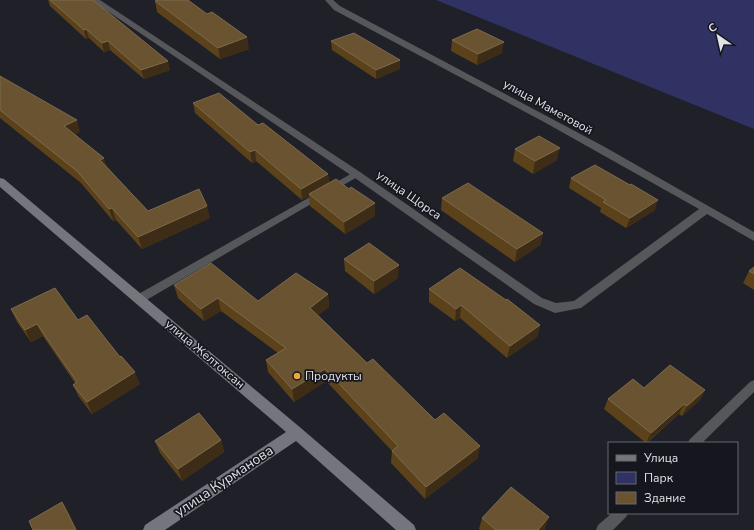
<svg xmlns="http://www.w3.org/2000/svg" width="754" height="530" font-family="'Nunito Sans',sans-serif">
  <rect width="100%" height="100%" fill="#1f2028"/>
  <polygon fill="#303263" points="436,0 754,0 754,129"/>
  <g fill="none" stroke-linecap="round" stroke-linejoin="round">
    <g fill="#56575b" fill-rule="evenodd">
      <polygon points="356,171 360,174 359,176 143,302 135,302 134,299 135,296"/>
      <polygon points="754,380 754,392 702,443 688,443 690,439 750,382"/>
      <polygon points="612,513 628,513 626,517 613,530 596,530 598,525"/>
    </g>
    <polygon fill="#56575b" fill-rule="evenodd" points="91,0 100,0 360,172 542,298 556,303 574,301 699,209 544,122 334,10 325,0 333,0 340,6 603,146 754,232 754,241 707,214 581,308 555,313 534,304 352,176"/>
    <polygon fill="#75767d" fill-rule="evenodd" points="0,178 4,179 302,429 414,525 416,530 396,530 296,441 165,530 143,530 145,525 286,432 0,187"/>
  </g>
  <g fill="#5c421a">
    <polygon points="48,0 93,0 170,70 144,79 110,50 104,52 89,38 86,39 50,6"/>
    <polygon points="155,1 249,49 220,59 157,12"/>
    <polygon points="452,40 502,53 477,65 451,51"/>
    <polygon points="331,41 400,60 400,69 376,79 332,50"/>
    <polygon points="0,76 80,132 75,134 107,167 148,211 210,218 142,249 116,220 113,221 81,183 0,118"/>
    <polygon points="193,103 258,125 328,174 329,183 375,216 345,234 310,206 309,196 302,200 256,161 252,163 195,113"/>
    <polygon points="515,149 557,160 533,174 513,161"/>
    <polygon points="571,178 655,210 626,228 600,212 601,208 569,188"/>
    <polygon points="442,198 543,233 540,245 515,262 441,210"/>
    <polygon points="344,259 398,278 374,294 345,271"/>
    <polygon points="754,267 754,290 743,283 749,271"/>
    <polygon points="174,285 258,301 328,294 329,307 318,315 367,363 435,420 478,458 425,499 391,463 392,451 326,381 294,402 268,372 266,360 278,353 221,311 204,321 178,298"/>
    <polygon points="429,289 540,325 537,337 507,358 460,318 455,321 429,302"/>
    <polygon points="11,309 78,320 140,384 92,414 79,397 73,385 75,383 43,336 31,342 17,322"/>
    <polygon points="644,388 705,390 700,400 682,416 679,414 647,443 646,443 604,409 608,399"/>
    <polygon points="221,440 224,452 182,481 160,453 155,441"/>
    <polygon points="482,518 545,528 544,530 481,530 479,529"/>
  </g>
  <g fill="#3e2d16">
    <polygon points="86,29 89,38 86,39 84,30"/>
    <polygon points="247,37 249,49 220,59 218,48"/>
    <polygon points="108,41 110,50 104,52 102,43"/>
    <polygon points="504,42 502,53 477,65 478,54"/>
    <polygon points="400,60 400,69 376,79 376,70"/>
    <polygon points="168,61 170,70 144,79 141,70"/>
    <polygon points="77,120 80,132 68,137 64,126"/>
    <polygon points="560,148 557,160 533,174 535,161"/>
    <polygon points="255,150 256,161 252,163 250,152"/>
    <polygon points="104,158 108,170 100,160"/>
    <polygon points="328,174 329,185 309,194 309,196 302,200 301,189"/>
    <polygon points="658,200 655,210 626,228 630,218"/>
    <polygon points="375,203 375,216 345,234 344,222"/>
    <polygon points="207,206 210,218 142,249 138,237"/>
    <polygon points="112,208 116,220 113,221 109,209"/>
    <polygon points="543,233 540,245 515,262 517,249"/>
    <polygon points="399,265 398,278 374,294 374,281"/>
    <polygon points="328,294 329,307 311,320 310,308"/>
    <polygon points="218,298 221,311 204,321 201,309"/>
    <polygon points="461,305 460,318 455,321 456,309"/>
    <polygon points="37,324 43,336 31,342 25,330"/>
    <polygon points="540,325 537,337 507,358 510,346"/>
    <polygon points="325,369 326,381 294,402 292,389"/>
    <polygon points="135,372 140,384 92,414 87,402"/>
    <polygon points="705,390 700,400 682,416 687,406"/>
    <polygon points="684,404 679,414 646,443 651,433"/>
    <polygon points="221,440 224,452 182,481 178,469"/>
    <polygon points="480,446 478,458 425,499 426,487"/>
    <polygon points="62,502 69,513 77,530 76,530"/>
    <polygon points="549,517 545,528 544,530 538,530"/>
  </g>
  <g fill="#6a5330" stroke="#7d6a4d">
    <polygon points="50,0 93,0 168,61 141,70 108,41 102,43 86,29 84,30"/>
    <polygon points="159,0 188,0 207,14 212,12 247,37 218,48 155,1"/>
    <polygon points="477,29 504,42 478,54 452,40"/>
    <polygon points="354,33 400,60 376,70 331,41"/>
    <polygon points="0,76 77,120 64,126 104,158 100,160 148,211 199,189 207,206 138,237 112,208 109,209 77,171 0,110"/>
    <polygon points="219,93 258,125 263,123 328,174 301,189 255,150 250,152 193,103"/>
    <polygon points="539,136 560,148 535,161 515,149"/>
    <polygon points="595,165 630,185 631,184 658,200 630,218 603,202 606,200 571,178"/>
    <polygon points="336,179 349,189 351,187 375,203 344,222 309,194"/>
    <polygon points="468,183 543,233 517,249 442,198"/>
    <polygon points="369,243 399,265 374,281 344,259"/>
    <polygon points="211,263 258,301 296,273 328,294 310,308 367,363 373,359 435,420 444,413 480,446 426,487 392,451 398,446 325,369 292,389 266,360 286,348 218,298 201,309 174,285"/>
    <polygon points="754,267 754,274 749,271"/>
    <polygon points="460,268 506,300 507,299 540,325 510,346 461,305 456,309 429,289"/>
    <polygon points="55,288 78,320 87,315 120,357 121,356 135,372 87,402 73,385 77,382 37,324 25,330 11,309"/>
    <polygon points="670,365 705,390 687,406 684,404 651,433 608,399 633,379 644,388"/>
    <polygon points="199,413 221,440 178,469 155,441"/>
    <polygon points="511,487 549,517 538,530 496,530 482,518"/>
    <polygon points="62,502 76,530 33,530 29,521"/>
  </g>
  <circle fill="#efa73d" stroke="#15161e" stroke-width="1.5" cx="297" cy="376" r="4"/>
  <g text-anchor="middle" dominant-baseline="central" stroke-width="3.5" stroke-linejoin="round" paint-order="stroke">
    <g font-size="12" fill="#e1e2e8" stroke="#15161e">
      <text transform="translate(548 107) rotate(29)">улица Маметовой</text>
      <text transform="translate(409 195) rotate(35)">улица Щорса</text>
      <text transform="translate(205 354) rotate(40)">улица Желтоксан</text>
    </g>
    <g font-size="12" fill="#e1e2e8" stroke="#15161e" text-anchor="start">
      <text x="305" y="376">Продукты</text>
    </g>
    <g font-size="14" fill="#e1e2e8" stroke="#15161e">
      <text transform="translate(224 481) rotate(-34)">улица Курманова</text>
    </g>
  </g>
  <rect x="608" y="442" width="130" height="72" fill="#15161e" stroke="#67686f"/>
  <rect x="616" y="455" width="20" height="6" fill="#75767d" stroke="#67686f"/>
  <text x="644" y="462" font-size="12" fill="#e1e2e8">Улица</text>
  <rect x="616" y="472" width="20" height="12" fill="#303263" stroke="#67686f"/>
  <text x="644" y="482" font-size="12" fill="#e1e2e8">Парк</text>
  <rect x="616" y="492" width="20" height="12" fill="#6a5330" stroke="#67686f"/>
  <text x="644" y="502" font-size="12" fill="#e1e2e8">Здание</text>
  <g transform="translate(718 36) rotate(326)" stroke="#15161e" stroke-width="3" paint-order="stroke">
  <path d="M0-3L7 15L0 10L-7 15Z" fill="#e1e2e8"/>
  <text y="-6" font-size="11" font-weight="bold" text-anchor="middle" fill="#e1e2e8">С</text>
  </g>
</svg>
